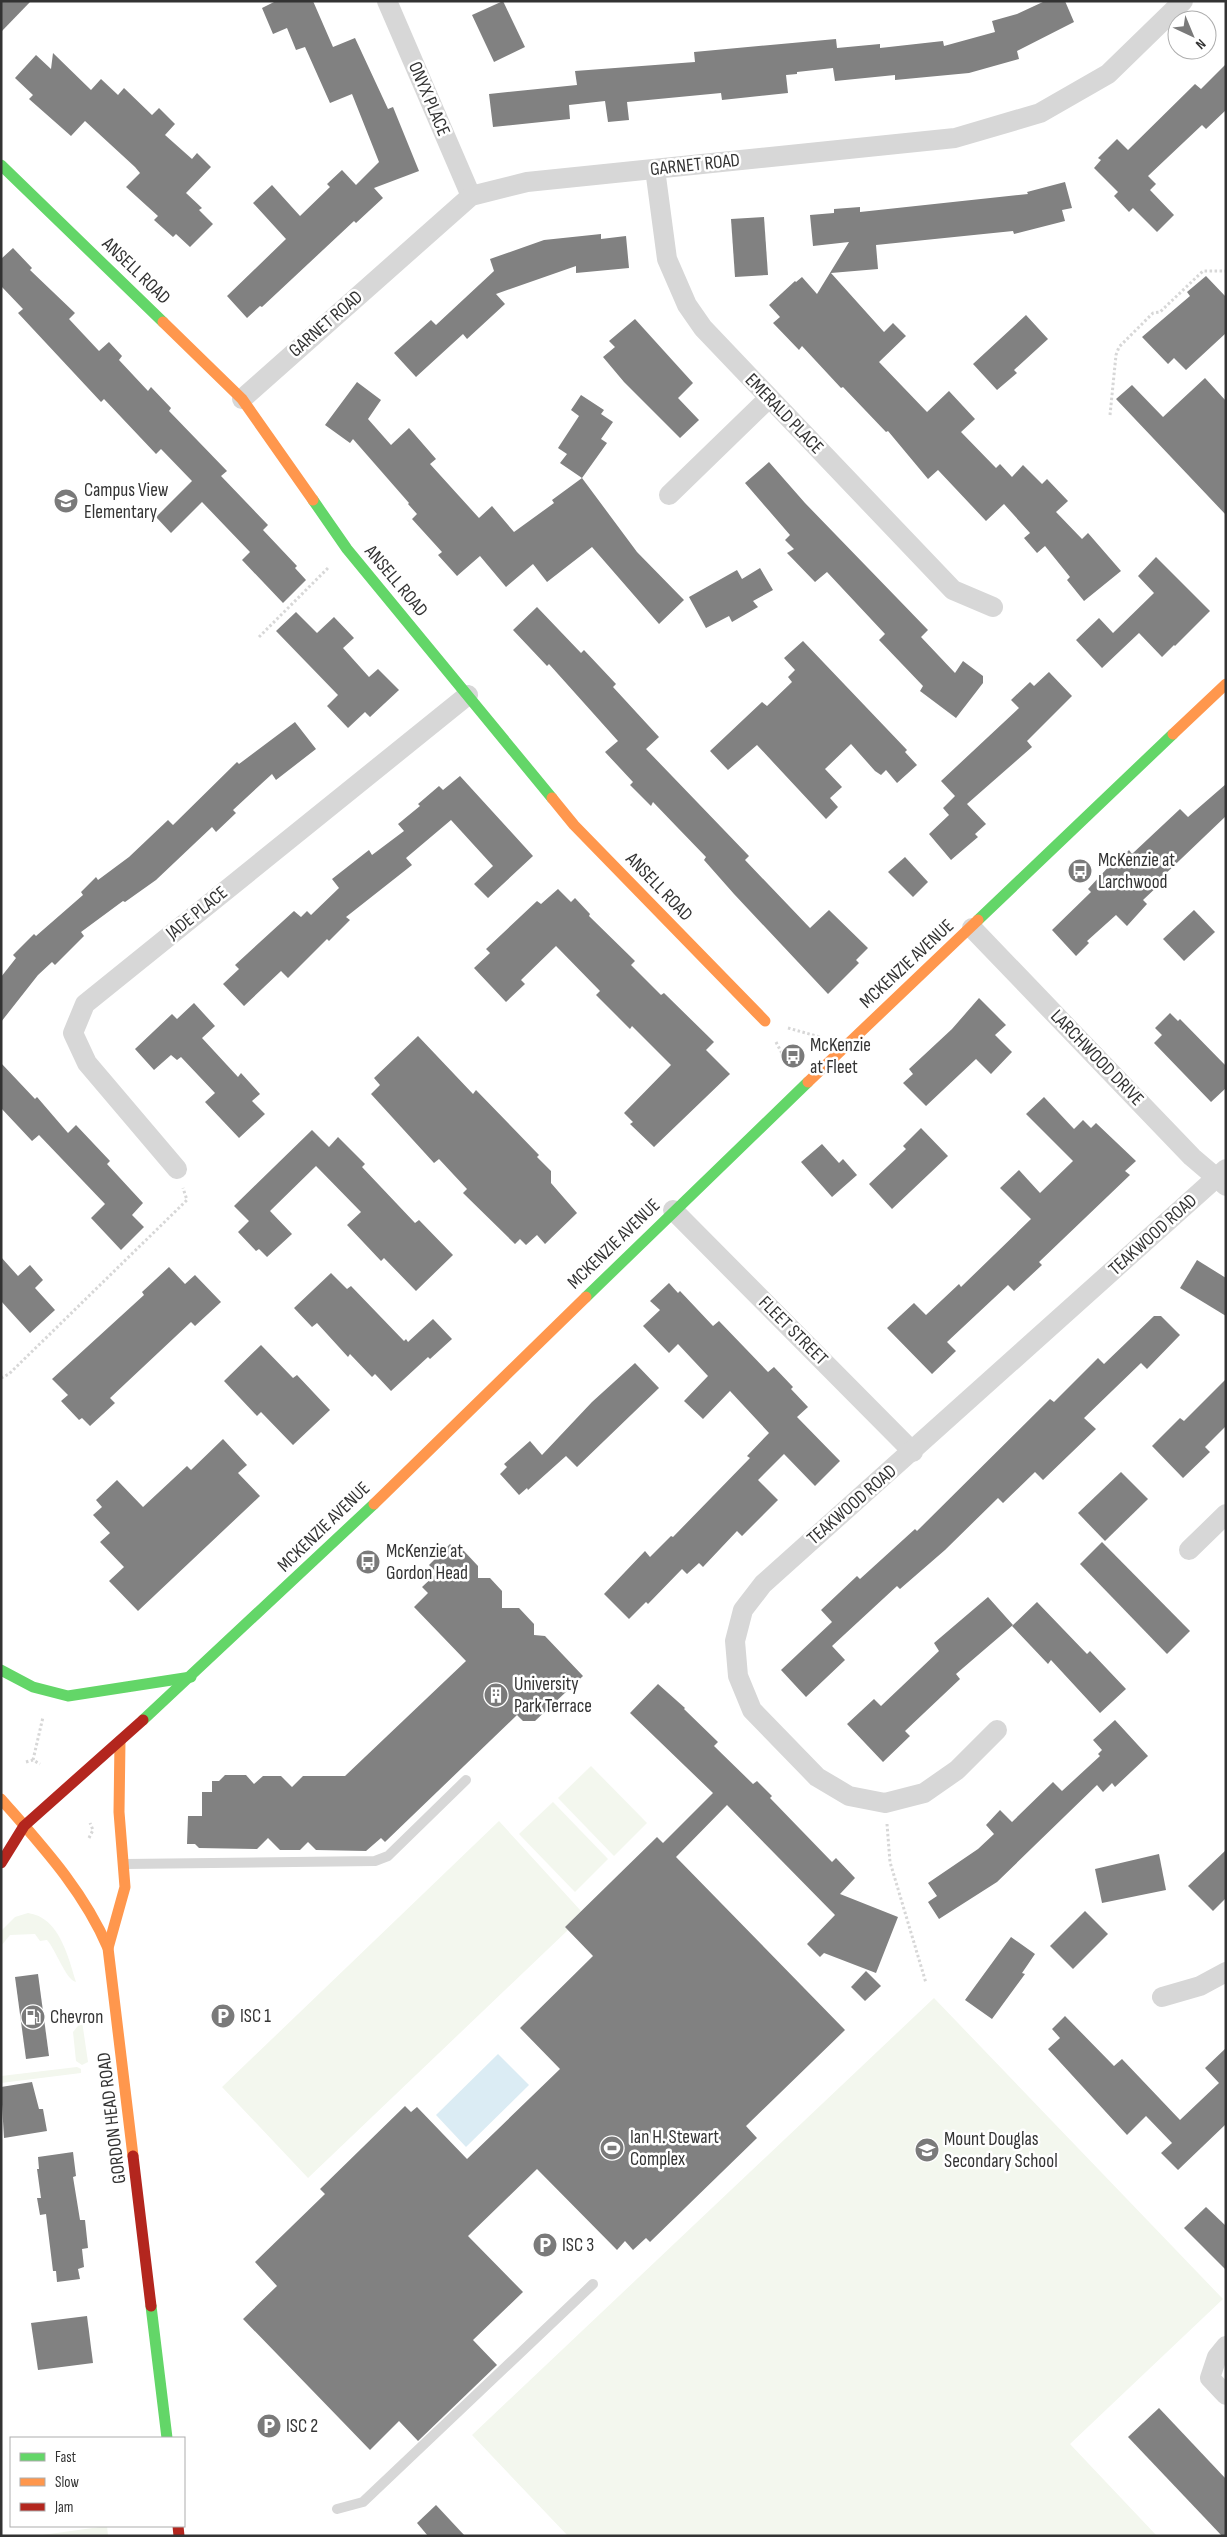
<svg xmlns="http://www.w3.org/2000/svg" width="1227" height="2537" font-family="'Sofia Sans Condensed',sans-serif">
  <rect width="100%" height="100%" fill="#fff"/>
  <g fill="#f3f7ee">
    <polygon points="591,1766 647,1823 614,1856 558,1798"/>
    <polygon points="553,1802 608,1859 575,1892 519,1834"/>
    <polygon points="499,1821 581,1911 565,1927 568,1930 308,2178 222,2087"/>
    <path d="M28,1913C59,1917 68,1956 76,1982C66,1980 56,1950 47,1940L40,1941L35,1934L10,1935L1,1946V1931L15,1917Z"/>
    <polygon points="934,1998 1223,2299 1070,2444 1157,2536 568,2536 472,2435"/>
    <polygon points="82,2021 88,2062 82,2065 76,2061 73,2032"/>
    <polygon points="77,2067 81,2069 81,2073 1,2083 1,2076"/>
    <polygon points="107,2526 108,2536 35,2536"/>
  </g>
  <polygon fill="#dbecf4" points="498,2054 529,2085 466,2147 436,2115"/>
  <g fill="#818181">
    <polygon points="1,1 31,1 1,32"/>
    <polygon points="276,1 313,1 333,47 355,38 388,109 393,107 419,171 374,188 383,198 356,223 354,221 262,307 260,306 247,318 227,296 286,239 253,203 272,185 300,216 330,187 327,184 342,170 356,185 379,162 352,94 330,103 305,47 296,50 287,28 273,34 262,8"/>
    <polygon points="503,1 525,47 494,62 472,15"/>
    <polygon points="1045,1 1065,1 1074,22 1017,51 1019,59 969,73 895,80 895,75 835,81 833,68 797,72 797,74 786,75 788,93 722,100 721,93 627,102 629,120 608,122 605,101 569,105 570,119 493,127 489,94 577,85 575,71 695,62 694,52 836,39 837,48 880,44 880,48 943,41 944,46 995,32 992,21 1017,14"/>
    <polygon points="53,53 91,90 101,79 118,95 124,88 152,115 159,108 175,124 165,135 192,159 197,153 211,167 186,193 202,208 199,210 213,224 190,247 176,234 173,237 154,220 158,216 126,187 140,173 135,167 85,121 71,136 29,99 33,95 15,78 36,55 51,69"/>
    <polygon points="1226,64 1226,110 1206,129 1202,125 1148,176 1156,184 1150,190 1174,215 1157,232 1133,208 1129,212 1114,196 1118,192 1094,168 1101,160 1098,158 1117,139 1128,150 1195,84 1201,89"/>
    <polygon points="1065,182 1072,208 1062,210 1065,221 1014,234 1013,231 876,245 878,269 831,273 884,332 893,323 906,336 879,362 927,412 949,391 975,419 961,432 996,468 1000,464 1012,477 1023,465 1042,484 1047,479 1068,501 1056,512 1082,539 1088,533 1121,571 1084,601 1067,580 1070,577 1045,546 1037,553 1024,538 1030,533 1004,504 986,521 938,470 928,479 888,431 886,432 843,387 841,388 802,346 799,350 773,323 780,317 769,305 795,281 796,282 802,277 817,294 849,242 813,246 810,215 834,213 834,209 860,207 860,212 1028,194 1027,192"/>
    <polygon points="764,217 768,275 735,277 731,219"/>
    <polygon points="601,234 601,239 626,236 629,268 576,273 576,266 496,294 505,304 467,339 463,334 416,377 394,353 431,320 436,325 494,271 490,259 544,240"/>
    <polygon points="13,248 32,268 30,270 75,313 69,319 99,351 109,342 122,356 119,360 148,391 151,387 171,408 169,411 227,471 221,476 268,525 263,530 297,566 295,568 306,580 283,603 242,560 250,552 202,502 171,533 156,517 192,481 161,449 156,454 104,399 101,402 18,313 23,309 1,286 1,259"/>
    <polygon points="1206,276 1226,297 1226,333 1186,370 1174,358 1168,364 1142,337 1190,296 1187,292"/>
    <polygon points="1026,315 1048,339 1014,370 1017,373 997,390 973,364"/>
    <polygon points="635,319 693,383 678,398 699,420 680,438 624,382 603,357 615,347 609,341"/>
    <polygon points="1205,378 1226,401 1226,515 1116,399 1132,385 1163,417"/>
    <polygon points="357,382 381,400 368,419 391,445 409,428 436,459 430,464 479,518 492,506 514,532 554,503 552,500 582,478 637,552 684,600 659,624 592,547 547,582 533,564 506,587 480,556 457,576 438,555 442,552 412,519 417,514 408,504 409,503 353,439 350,443 325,425"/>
    <polygon points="581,395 604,410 601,414 613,422 601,439 607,443 582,478 560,463 567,454 558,448 579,416 571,410"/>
    <polygon points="769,462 805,503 928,630 921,637 955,673 963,661 983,676 983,683 956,718 920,691 923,686 879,640 885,634 827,572 815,582 787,553 794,549 785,540 790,535 745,483"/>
    <polygon points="1156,557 1210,611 1175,646 1174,645 1162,657 1139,633 1102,668 1076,640 1099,618 1113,633 1154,593 1138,576"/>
    <polygon points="760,568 773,590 753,601 758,607 732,622 729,616 706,628 689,597 737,570 742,579"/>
    <polygon points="537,607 581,653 584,650 616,684 613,687 659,737 646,749 749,856 745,860 810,928 829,910 868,948 856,960 859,963 828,994 734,894 704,860 706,857 677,827 653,802 651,806 630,785 633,782 605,752 618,741 549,664 547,666 513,630"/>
    <polygon points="296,612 317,633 334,617 354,638 343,648 369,677 378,669 399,690 370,717 365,712 348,728 327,706 338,695 276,631"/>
    <polygon points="803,641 907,750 905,752 917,765 897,783 886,770 881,775 875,771 851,744 825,769 842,787 830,798 838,807 826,819 757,745 728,770 710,751 762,702 767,706 792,682 788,677 795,670 784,658"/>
    <polygon points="1049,672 1072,696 1027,741 1032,747 967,804 986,824 975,834 978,837 951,860 929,834 949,815 943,808 955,796 941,781 1019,708 1011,700 1030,682 1034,686"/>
    <polygon points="295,722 316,749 276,780 272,774 233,810 236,813 216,832 212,827 156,880 125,902 123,901 81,932 84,936 55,965 52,962 38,975 1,1022 1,977 16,958 13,955 34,934 36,936 83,895 81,892 96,877 98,880 129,857 168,820 173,825 237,762 239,764"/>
    <polygon points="460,776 533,856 488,898 474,884 493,866 451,820 406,858 412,865 346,917 350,920 329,941 327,939 288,978 281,971 244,1006 223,984 239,969 235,965 294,911 301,917 307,911 311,915 339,888 332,879 369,850 372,855 404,831 398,824 420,806 418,804 439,786 443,790"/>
    <polygon points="1226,784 1226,816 1159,880 1161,883 1143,900 1147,904 1127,926 1116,915 1087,941 1089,943 1076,956 1052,930 1091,892 1088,889 1113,862 1115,865 1129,850 1132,854 1180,809 1188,817"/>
    <polygon points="905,857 928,882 913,897 888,872"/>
    <polygon points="558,889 571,902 575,898 590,914 589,916 635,961 631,965 661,995 664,993 714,1042 706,1050 730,1074 654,1147 630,1124 633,1122 624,1113 671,1065 632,1026 630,1029 596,995 600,991 556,946 521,980 525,984 506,1002 474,968 490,953 486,949 537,901 541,904"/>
    <polygon points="1194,910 1215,932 1184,961 1163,939"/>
    <polygon points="979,998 1006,1025 995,1035 1012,1052 991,1074 976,1059 926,1106 903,1083 913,1074 909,1069 952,1029"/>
    <polygon points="194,1003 215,1026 202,1038 238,1077 241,1073 260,1094 252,1101 265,1114 239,1138 205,1102 215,1093 181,1057 177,1060 171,1055 154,1070 135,1049 172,1014 177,1019"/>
    <polygon points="1170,1013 1178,1021 1180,1019 1226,1066 1226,1088 1211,1102 1154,1043 1162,1035 1155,1028"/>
    <polygon points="418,1036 473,1094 476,1090 539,1155 537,1157 551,1171 551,1183 577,1213 545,1244 537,1235 526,1245 520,1239 515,1244 463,1193 467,1189 439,1159 434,1163 371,1094 380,1085 374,1078"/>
    <polygon points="1,1063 35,1099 37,1097 68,1133 76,1125 110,1161 107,1164 143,1203 132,1215 144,1227 121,1250 91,1218 105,1204 39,1135 32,1141 1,1108"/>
    <polygon points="1044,1097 1074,1129 1083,1120 1091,1128 1096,1123 1136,1161 1125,1171 1130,1175 1039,1262 1042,1265 1014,1291 1008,1285 947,1342 956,1351 932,1374 887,1328 914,1303 926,1315 959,1284 961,1287 1031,1219 1000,1188 1019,1170 1040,1193 1073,1161 1026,1114"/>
    <polygon points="921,1128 948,1156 892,1209 869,1184 906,1149 903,1146"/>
    <polygon points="312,1130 329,1147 338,1137 365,1164 362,1167 415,1223 419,1220 453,1255 416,1291 384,1258 381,1261 347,1225 361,1212 316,1166 270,1211 292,1234 267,1257 259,1249 256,1251 238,1232 249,1221 234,1206"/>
    <polygon points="822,1144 839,1163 843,1159 857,1175 832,1197 801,1162"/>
    <polygon points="1,1257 18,1276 30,1265 43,1280 35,1288 55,1310 30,1333 1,1301"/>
    <polygon points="1197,1260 1226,1278 1226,1316 1180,1288"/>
    <polygon points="169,1267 185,1284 195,1275 221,1302 195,1326 191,1322 110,1398 115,1403 90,1426 82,1418 79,1420 61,1401 68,1395 52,1379 144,1295 142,1292"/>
    <polygon points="331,1273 347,1289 351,1286 404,1341 406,1339 408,1342 433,1319 452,1339 430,1359 428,1357 391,1391 375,1374 372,1377 350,1354 348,1357 317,1323 312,1327 294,1308"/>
    <polygon points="669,1283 678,1293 680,1291 713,1326 719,1321 768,1372 774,1367 793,1387 791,1389 808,1407 797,1417 840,1461 815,1486 784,1454 758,1480 778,1500 742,1536 737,1531 703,1567 699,1563 687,1574 682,1569 648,1604 646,1602 629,1619 604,1594 645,1551 650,1557 671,1536 673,1537 750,1458 747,1456 769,1433 730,1391 703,1419 684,1401 708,1376 678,1344 669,1353 643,1326 660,1310 650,1301"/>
    <polygon points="1154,1316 1161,1316 1180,1335 1147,1369 1141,1363 1084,1418 1096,1429 1043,1480 1035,1472 1003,1503 998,1498 945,1550 900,1589 897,1586 832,1646 845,1660 806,1697 781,1670 832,1622 821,1610 857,1576 860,1579 915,1529 917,1531 1050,1399 1054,1402 1098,1358 1104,1364"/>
    <polygon points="261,1345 293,1378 297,1375 330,1410 293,1445 261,1412 257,1416 224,1381"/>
    <polygon points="635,1363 659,1388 577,1467 566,1456 528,1490 527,1488 519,1495 500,1474 507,1467 504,1464 530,1441 542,1455 592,1402"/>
    <polygon points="1226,1379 1226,1426 1205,1447 1210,1452 1183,1478 1152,1446 1180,1418 1184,1421"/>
    <polygon points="223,1439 247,1465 238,1473 260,1496 138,1611 109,1581 124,1567 100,1542 110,1533 93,1515 102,1507 96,1500 117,1480 143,1507 187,1466 191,1470"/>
    <polygon points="1121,1472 1148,1499 1105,1541 1078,1513"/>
    <polygon points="1102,1542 1190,1631 1167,1654 1080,1564"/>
    <polygon points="450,1544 456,1550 463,1550 478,1566 478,1578 490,1578 502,1591 502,1608 519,1608 534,1624 534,1635 545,1636 583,1676 535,1721 523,1721 517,1715 385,1842 381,1838 366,1851 316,1850 308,1842 300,1850 280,1850 268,1838 257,1849 199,1848 195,1844 187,1844 188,1816 202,1816 202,1792 212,1792 212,1781 219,1781 225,1775 246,1775 254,1784 263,1776 281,1776 292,1787 303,1776 345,1776 466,1661 414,1607 428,1593 422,1587 437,1573 429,1565"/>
    <polygon points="988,1597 1013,1625 956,1674 960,1679 905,1731 910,1736 883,1762 847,1724 874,1699 881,1706 939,1651 934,1643"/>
    <polygon points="1037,1602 1087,1654 1090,1651 1126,1689 1100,1713 1051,1660 1048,1664 1012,1626"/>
    <polygon points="658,1684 685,1708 684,1709 718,1742 714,1746 753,1784 757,1781 772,1796 770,1798 832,1862 836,1858 855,1878 840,1894 898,1917 876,1973 824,1953 820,1957 807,1944 835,1915 727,1805 676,1857 845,2030 746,2126 757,2138 650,2242 646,2238 633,2250 625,2241 617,2250 537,2169 468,2236 523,2292 473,2340 497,2365 418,2441 399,2421 370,2450 243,2319 277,2286 255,2262 325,2194 320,2189 405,2106 411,2112 417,2107 467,2159 560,2069 520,2028 593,1956 565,1927 657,1837 663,1843 713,1793 630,1713"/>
    <polygon points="1115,1720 1148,1756 1115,1787 1112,1783 1103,1792 1097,1785 997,1882 939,1919 928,1902 937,1896 928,1883 978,1849 994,1834 986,1825 1000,1810 1012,1822 1053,1782 1062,1791 1100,1756 1098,1754 1102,1750 1093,1740"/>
    <polygon points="1226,1850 1226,1898 1213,1911 1188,1886"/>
    <polygon points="1159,1854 1166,1890 1102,1903 1095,1869"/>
    <polygon points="1085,1911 1108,1934 1073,1969 1050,1946"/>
    <polygon points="1011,1937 1035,1954 1022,1973 1025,1974 992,2019 965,2000"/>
    <polygon points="866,1971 881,1986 865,2001 851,1987"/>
    <polygon points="38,1974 49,2056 26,2059 15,1977"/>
    <polygon points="1065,2016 1114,2066 1122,2059 1180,2120 1219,2083 1205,2068 1226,2048 1226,2124 1178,2170 1161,2153 1172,2143 1146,2116 1127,2135 1048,2049 1060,2038 1052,2029"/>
    <polygon points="32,2082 39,2109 43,2109 47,2131 4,2138 1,2087"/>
    <polygon points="73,2152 76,2176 73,2177 80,2220 85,2220 88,2248 82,2249 84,2267 78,2269 80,2279 57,2282 56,2271 53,2271 46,2214 40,2215 37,2198 41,2198 37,2169 39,2169 38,2157"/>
    <polygon points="1206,2207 1226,2226 1226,2270 1184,2228"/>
    <polygon points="87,2316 93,2363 38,2370 31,2323"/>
    <polygon points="1159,2408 1226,2479 1226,2536 1222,2536 1128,2437"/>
    <polygon points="436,2505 465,2536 428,2536 417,2523"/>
  </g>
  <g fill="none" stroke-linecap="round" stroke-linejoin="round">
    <g stroke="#d7d7d7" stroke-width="3" stroke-dasharray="2.5 2.5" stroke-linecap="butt">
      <polyline points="1110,415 1116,355 1119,347 1153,313 1160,312 1203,271 1226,271"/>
      <polyline points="259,637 329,567"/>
      <polyline points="788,1028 820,1037"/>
      <polyline points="776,1042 789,1067"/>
      <polyline points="1,1378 9,1374 187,1200 183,1188"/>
      <polyline points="33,1760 43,1717"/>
      <polyline points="26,1762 33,1760 40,1764"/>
      <polyline points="887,1824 890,1862 926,1983"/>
      <polyline points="89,1838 93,1830 90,1823"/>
    </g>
    <g stroke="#d7d7d7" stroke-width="10">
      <polyline points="125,1864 375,1861 388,1856 466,1780"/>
      <polyline points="337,2509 363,2502 593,2284"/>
    </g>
    <g stroke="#d7d7d7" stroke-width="20">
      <polyline points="387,1 471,196"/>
      <polyline points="655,169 667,259 687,305 703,328 953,590 993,607"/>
      <polyline points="242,399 471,196 527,182 955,138 1040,113 1108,74 1183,1"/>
      <polyline points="669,495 769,398"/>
      <polyline points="972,928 1192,1157 1226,1186"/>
      <polyline points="177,1169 87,1063 73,1033 85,1004 468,695"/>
      <polyline points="673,1210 913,1452"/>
      <polyline points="1189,1550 1226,1514"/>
      <polyline points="997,1730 957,1770 924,1793 885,1803 849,1796 817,1777 752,1710 738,1676 735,1641 743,1610 763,1584 1226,1169"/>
      <polyline points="1162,1997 1200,1986 1226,1972"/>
      <polyline points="1226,2346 1217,2357 1210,2378 1226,2395"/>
    </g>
    <g stroke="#63d668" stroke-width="11">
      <polyline points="1,165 163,322"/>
      <polyline points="313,500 347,549 552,798"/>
      <polyline points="978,920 1173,734"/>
      <polyline points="586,1297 808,1082"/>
      <polyline points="1,1670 33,1687 68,1696 191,1677"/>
      <polyline points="143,1720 374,1504"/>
      <polyline points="151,2306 167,2438"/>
    </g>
    <g stroke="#ff974d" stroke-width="11">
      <polyline points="163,322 242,399 313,500"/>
      <polyline points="1173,734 1226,684"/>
      <polyline points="552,798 574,825 765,1021"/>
      <polyline points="808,1082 978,920"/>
      <polyline points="374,1504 586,1297"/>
      <path d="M1,1799C42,1846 83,1890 108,1948L133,2156"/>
      <polyline points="108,1948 125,1887 119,1812 120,1741"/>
    </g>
    <g stroke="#b3261e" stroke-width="11">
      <polyline points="1,1863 24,1826 143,1720"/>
      <polyline points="133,2156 151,2306"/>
      <polyline points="178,2526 179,2536"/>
    </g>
  </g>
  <defs>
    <symbol id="school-disc" viewBox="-11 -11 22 22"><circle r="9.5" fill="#7a7a7a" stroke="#fff"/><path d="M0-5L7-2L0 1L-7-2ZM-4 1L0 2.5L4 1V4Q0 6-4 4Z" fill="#fff"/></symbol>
    <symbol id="bus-disc" viewBox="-11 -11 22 22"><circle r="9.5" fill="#7a7a7a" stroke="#fff"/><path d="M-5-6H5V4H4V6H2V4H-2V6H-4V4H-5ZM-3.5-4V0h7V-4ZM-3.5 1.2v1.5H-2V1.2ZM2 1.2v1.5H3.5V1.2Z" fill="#fff"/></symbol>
    <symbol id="building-disc" viewBox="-11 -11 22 22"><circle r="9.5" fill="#7a7a7a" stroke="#fff"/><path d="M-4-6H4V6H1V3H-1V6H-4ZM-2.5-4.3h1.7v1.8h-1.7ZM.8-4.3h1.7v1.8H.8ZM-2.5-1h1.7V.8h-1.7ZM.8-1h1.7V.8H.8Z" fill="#fff"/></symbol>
    <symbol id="parking-disc" viewBox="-11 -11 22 22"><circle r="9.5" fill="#7a7a7a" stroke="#fff"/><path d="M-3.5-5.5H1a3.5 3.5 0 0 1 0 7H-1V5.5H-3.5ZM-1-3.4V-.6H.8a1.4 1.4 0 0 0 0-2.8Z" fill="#fff"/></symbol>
    <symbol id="fuel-disc" viewBox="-11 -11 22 22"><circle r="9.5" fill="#7a7a7a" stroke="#fff"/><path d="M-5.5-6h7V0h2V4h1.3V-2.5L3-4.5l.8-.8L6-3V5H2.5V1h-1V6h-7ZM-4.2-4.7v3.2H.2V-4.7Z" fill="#fff"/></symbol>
    <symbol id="stadium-disc" viewBox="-11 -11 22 22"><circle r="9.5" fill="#7a7a7a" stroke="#fff"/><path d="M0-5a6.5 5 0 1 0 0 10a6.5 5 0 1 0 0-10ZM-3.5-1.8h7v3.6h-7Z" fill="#fff"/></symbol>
  </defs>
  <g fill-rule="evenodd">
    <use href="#school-disc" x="52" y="487" width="28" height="28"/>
    <use href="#bus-disc" x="1066" y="857" width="28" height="28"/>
    <use href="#bus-disc" x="779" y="1042" width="28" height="28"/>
    <use href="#bus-disc" x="354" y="1548" width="28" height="28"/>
    <use href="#building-disc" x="482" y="1681" width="28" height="28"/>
    <use href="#parking-disc" x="209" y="2002" width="28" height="28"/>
    <use href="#fuel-disc" x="19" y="2003" width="28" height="28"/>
    <use href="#stadium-disc" x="598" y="2134" width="28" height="28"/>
    <use href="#school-disc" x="913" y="2136" width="28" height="28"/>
    <use href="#parking-disc" x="531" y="2231" width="28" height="28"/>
    <use href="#parking-disc" x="255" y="2412" width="28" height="28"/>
  </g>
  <g text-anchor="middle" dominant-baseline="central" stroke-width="5" stroke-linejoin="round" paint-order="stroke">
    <g font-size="19" fill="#333" stroke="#fff">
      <text transform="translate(429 99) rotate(67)">ONYX PLACE</text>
      <text transform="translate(695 165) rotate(-6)">GARNET ROAD</text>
      <text transform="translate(136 271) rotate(44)">ANSELL ROAD</text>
      <text transform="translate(326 324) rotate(-41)">GARNET ROAD</text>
      <text transform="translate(784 414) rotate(46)">EMERALD PLACE</text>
      <text transform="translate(396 581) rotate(50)">ANSELL ROAD</text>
      <text transform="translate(659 887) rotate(46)">ANSELL ROAD</text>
      <text transform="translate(197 913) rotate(-39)">JADE PLACE</text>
      <text transform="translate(907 964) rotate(-43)">MCKENZIE AVENUE</text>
      <text transform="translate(1097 1058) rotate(46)">LARCHWOOD DRIVE</text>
      <text transform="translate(1153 1235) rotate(-42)">TEAKWOOD ROAD</text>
      <text transform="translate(614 1244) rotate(-44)">MCKENZIE AVENUE</text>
      <text transform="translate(793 1331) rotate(45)">FLEET STREET</text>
      <text transform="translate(852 1505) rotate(-41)">TEAKWOOD ROAD</text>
      <text transform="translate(324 1527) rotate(-44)">MCKENZIE AVENUE</text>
      <text transform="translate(112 2118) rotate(-97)">GORDON HEAD ROAD</text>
    </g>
    <g font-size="19" fill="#333" stroke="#fff" text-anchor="start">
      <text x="84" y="490">Campus View<tspan x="84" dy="22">Elementary</tspan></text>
      <text x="1098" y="860">McKenzie at<tspan x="1098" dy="22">Larchwood</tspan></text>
      <text x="810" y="1045">McKenzie<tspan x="810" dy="22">at Fleet</tspan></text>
      <text x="386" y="1551">McKenzie at<tspan x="386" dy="22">Gordon Head</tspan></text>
      <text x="514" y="1684">University<tspan x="514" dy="22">Park Terrace</tspan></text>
      <text x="240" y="2016">ISC 1</text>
      <text x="50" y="2017">Chevron</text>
      <text x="630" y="2137">Ian H. Stewart<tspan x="630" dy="22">Complex</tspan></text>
      <text x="944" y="2139">Mount Douglas<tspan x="944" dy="22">Secondary School</tspan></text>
      <text x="562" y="2245">ISC 3</text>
      <text x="286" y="2426">ISC 2</text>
    </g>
  </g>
  <rect width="1227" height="2537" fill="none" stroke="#333333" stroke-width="5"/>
  <rect x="10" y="2437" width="175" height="90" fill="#ffffff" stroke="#adadad"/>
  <rect x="20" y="2453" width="25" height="8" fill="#63d668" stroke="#adadad"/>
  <text x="55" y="2462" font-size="15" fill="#333333">Fast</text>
  <rect x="20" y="2478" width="25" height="8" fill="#ff974d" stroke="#adadad"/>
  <text x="55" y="2487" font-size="15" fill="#333333">Slow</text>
  <rect x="20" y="2503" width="25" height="8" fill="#b3261e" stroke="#adadad"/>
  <text x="55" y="2512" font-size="15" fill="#333333">Jam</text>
  <g transform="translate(1192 35) rotate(136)"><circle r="24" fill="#ffffff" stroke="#adadad"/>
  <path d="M0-4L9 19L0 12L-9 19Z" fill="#7a7a7a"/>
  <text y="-8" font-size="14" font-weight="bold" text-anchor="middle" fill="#333333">N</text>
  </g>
</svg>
